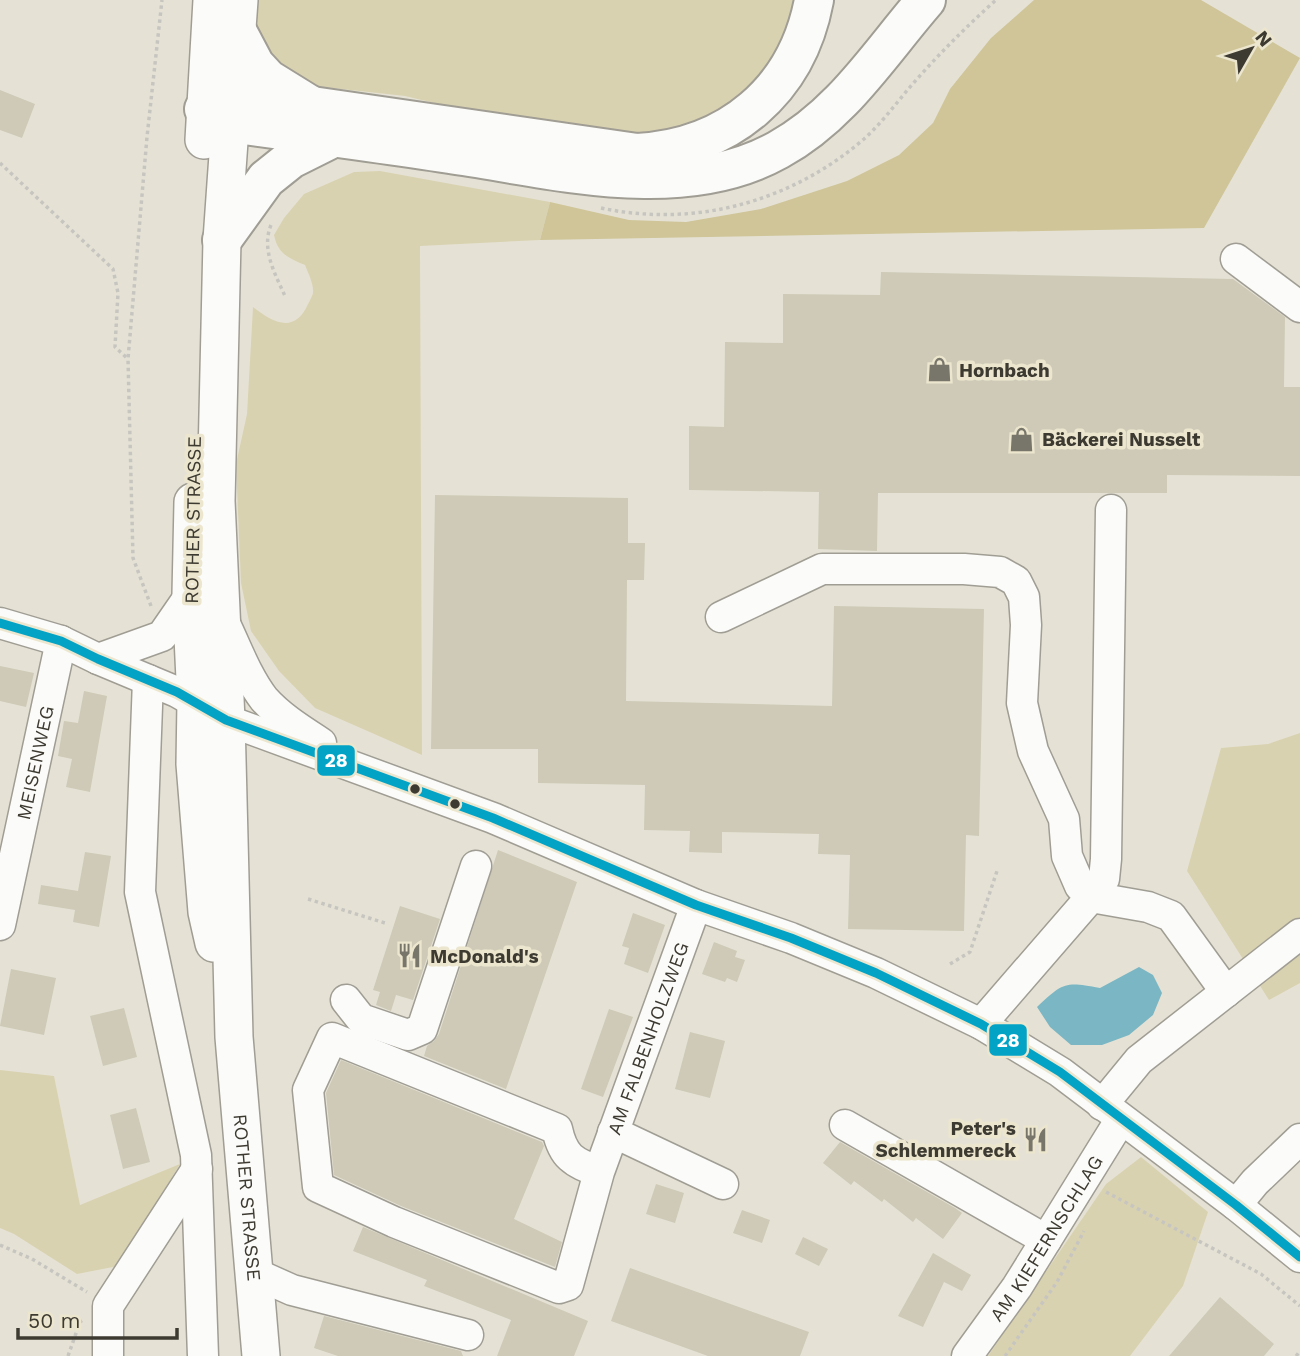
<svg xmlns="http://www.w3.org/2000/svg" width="1300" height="1356" font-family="'Work Sans',sans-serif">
  <rect width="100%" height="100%" fill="#e5e2d5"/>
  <g fill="#d9d2b1">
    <polygon points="251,0 802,0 772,74 721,117 637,138 455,108 405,96 314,86 274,60 253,27"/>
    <path d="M380,171L550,202L540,240L420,246L422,755L315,708L279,671L251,631L241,583L236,464L247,414L253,307C273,323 295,334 308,304C309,303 313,294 313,293C314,284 308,273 305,265C288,258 278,254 274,235L284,218L304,194L354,172Z"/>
    <polygon points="1300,733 1300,983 1269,1000 1187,871 1221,748 1268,744"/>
    <polygon points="0,1070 54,1076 80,1205 180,1164 118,1266 77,1274 14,1234 0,1228"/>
    <polygon points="1141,1157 1208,1212 1183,1286 1130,1356 988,1356 1106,1184"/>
  </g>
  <polygon fill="#cfc599" points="1034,0 1201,0 1300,58 1204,228 540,240 550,202 629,220 686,222 761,209 847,181 899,155 933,123 950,89 991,38"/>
  <path fill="#7bb6c4" d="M1139,967L1153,975L1162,993L1153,1015L1129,1035L1102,1045H1071L1050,1027L1037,1007C1063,983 1064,981 1100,988Z"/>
  <g fill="#cecab7">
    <polygon points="0,90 35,104 22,138 0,130"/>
    <polygon points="881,272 1233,279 1285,317 1284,387 1300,387 1300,476 1167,475 1167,493 878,493 877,551 818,549 819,492 689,490 689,426 724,427 725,342 783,343 783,294 880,295"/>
    <polygon points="435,495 628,498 628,543 645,543 644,580 627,580 626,701 832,706 834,606 984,609 979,836 966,835 964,931 848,929 850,855 818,854 819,834 722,832 722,853 689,852 690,831 644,830 645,785 538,783 538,749 431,749"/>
    <polygon points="0,666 34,673 26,707 0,701"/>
    <polygon points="84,691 107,696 90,792 66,787 72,759 58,756 64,721 78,723"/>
    <polygon points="498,850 577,882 506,1089 424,1056 427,1046 434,1041 439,1034"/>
    <polygon points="85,852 111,856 99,927 73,922 75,910 38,904 41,885 78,891"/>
    <polygon points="400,906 440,919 413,1000 396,995 391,1011 376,1005 380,992 373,990"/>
    <polygon points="633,913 665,925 648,973 624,964 629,948 622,946"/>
    <polygon points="714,942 737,951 735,957 745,960 737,982 727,978 725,982 702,974"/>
    <polygon points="11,969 56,978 44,1035 0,1026"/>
    <polygon points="124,1008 137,1057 103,1066 90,1016"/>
    <polygon points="609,1009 633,1017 603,1097 581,1089"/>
    <polygon points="690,1032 725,1041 710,1098 675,1089"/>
    <polygon points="341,1060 542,1142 544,1146 514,1219 562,1242 555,1267 401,1206 334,1175 326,1093"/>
    <polygon points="136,1108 150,1162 123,1169 110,1115"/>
    <polygon points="840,1142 955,1208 962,1213 943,1239 916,1218 913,1222 884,1199 882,1202 854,1181 851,1185 823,1163"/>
    <polygon points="656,1184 684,1193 675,1223 646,1214"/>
    <polygon points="742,1210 770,1220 762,1243 733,1233"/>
    <polygon points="363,1227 588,1321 574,1356 497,1356 511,1320 424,1286 427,1280 353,1251"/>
    <polygon points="803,1237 828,1249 819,1266 795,1254"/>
    <polygon points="933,1253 971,1275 962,1291 944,1282 923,1327 898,1316"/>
    <polygon points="630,1268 809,1332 800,1356 708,1356 611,1321"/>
    <polygon points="1220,1297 1274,1344 1264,1356 1169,1356"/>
    <polygon points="324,1316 461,1351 463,1356 338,1356 314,1348"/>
  </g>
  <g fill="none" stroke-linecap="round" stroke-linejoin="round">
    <defs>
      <g id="minor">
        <polyline points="1236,259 1300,307"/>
        <polyline points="721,617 822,569 964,569 1000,572 1016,581 1024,597 1026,625 1022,703 1033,751 1064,819 1067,856 1080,886 1091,897 1148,907 1171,916 1226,992"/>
        <polyline points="0,623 61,641 98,659 177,692 226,720 493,818 696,905 791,938 876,973 981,1024 1060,1072 1236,1205 1300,1257"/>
        <path d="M225,624C237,649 247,677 264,699C280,717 301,730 321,743"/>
        <polyline points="98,659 162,636 191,594"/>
        <polyline points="148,680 140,892 196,1155 203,1356"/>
        <path id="s1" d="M0,925L61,641"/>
        <polyline points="346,1000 361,1019 408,1035 422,1029 476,866"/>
        <polyline points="981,1024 1091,897 1104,879 1106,859 1111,510"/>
        <polyline points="1102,1105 1139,1060 1300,934"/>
        <polyline points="845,1125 1046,1240"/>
        <polyline points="613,1132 723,1184"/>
        <path id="s2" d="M599,1172C573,1162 563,1157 557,1129L332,1038L308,1090L318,1187L394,1222L559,1288L568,1285L599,1172L696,905"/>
        <polyline points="1236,1205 1255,1182 1300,1139"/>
        <polyline points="254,1273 292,1290 468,1335"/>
        <polyline points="108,1356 108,1306 197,1169"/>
        <path id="s3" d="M967,1356L1017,1287L1121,1119"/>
      </g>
      <g id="major">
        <path id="s4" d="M239,0L222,240L216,501L226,720L234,1037L261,1356"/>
        <polyline points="204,140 212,0"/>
        <polyline points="193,502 191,594 196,701 195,764 207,912 214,943"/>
      </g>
      <g id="highway">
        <polyline points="236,29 255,65 268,79 310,105"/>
        <path d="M258,104L312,106L637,153C729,148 797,91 814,0"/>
        <path d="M204,109L229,123C303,133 377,143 450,154C554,169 681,204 778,150C842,115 880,53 926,0"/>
        <polyline points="222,240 266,179 291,159 335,137"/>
      </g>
    </defs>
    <use href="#minor" stroke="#a09d94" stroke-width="33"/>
    <use href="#major" stroke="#a09d94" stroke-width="40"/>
    <use href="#highway" stroke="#a09d94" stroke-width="42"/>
    <g stroke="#c7c5c0" stroke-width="3.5" stroke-dasharray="3.5 3.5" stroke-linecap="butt">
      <polyline points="0,163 113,269 118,293 115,347 127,358"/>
      <path d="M601,208C695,228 791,202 864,139C884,121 899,99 917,79C942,51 968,25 996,0"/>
      <path d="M271,225C261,249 275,274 285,296"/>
      <polyline points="151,606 133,558 128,359 147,137 162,0"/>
      <polyline points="308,899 385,923"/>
      <polyline points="950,964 970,952 998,868"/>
      <polyline points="1106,1192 1261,1274 1300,1306"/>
      <polyline points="0,1245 32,1259 87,1292"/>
      <polyline points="68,1356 80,1322 83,1320"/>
      <polyline points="1005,1356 1057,1282 1084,1231"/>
      <polyline points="1296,1356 1300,1351"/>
    </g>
    <use href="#minor" stroke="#fbfbf9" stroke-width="30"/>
    <use href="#major" stroke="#fbfbf9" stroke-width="37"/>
    <use href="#highway" stroke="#fbfbf9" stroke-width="38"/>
    <defs>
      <polyline id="bus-1" points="0,623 61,641 98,659 177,692 226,720 493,818 696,905 791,938 876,973 981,1024 1060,1072 1236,1205 1300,1257"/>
    </defs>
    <use href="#bus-1" stroke="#ece6ce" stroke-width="14"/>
    <use href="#bus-1" stroke="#03a3c6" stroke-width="9"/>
  </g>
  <defs>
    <symbol id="shop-bare" viewBox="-9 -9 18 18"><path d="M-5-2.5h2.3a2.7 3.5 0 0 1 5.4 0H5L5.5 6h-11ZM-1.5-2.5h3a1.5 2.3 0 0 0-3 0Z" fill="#78756a" stroke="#ece6ce" stroke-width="2.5" paint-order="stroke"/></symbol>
    <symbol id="restaurant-bare" viewBox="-9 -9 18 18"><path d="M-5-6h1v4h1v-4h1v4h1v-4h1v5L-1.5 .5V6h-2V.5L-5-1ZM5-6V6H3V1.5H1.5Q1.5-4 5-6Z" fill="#78756a" stroke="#ece6ce" stroke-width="2.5" paint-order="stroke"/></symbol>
  </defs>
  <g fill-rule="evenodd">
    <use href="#shop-bare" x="922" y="352" width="35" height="35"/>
    <use href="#shop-bare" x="1004" y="422" width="35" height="35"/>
    <use href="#restaurant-bare" x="392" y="938" width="35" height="35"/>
    <use href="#restaurant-bare" x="1018" y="1122" width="35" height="35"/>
  </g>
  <g fill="#3d3a31" stroke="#ece6ce" stroke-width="2.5">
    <circle cx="415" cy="789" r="6"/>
    <circle cx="455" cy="804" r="6"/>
  </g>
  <g text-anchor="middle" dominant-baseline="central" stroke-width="7" stroke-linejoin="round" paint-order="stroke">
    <g font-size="19" font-weight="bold" fill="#3d3a31" stroke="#ece6ce" text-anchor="start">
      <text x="959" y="370">Hornbach</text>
      <text x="1042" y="439">Bäckerei Nusselt</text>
      <text x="430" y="956">McDonald's</text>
      <text x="1016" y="1128" text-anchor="end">Peter's<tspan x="1016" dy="22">Schlemmereck</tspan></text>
    </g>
    <g font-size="19" fill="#3d3a31" stroke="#ece6ce">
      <text transform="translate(193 520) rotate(-89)">ROTHER STRASSE</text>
      <text stroke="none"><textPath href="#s1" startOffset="166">MEISENWEG</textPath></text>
      <text stroke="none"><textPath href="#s2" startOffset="992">AM FALBENHOLZWEG</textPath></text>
      <text stroke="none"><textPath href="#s4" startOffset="1199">ROTHER STRASSE</textPath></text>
      <text stroke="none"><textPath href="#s3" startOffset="142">AM KIEFERNSCHLAG</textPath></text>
    </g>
  </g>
  <g stroke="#ece6ce" stroke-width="2.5">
    <rect x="316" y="744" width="40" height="33" rx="7" fill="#03a3c6"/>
    <rect x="988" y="1023" width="40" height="34" rx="7" fill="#03a3c6"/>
  </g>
  <g font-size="19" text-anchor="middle" font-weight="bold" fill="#fff">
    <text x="336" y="767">28</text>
    <text x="1008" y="1047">28</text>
  </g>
  <g transform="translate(1251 49) rotate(51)" stroke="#ece6ce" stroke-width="5" paint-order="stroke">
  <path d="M0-5L12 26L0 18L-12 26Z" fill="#3d3a31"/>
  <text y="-10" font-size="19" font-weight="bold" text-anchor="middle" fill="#3d3a31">N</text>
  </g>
  <path d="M18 1328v10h159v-10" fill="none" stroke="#3d3a31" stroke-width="3.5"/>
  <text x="28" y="1328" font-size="21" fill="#3d3a31" stroke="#ece6ce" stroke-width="5" paint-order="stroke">50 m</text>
</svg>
